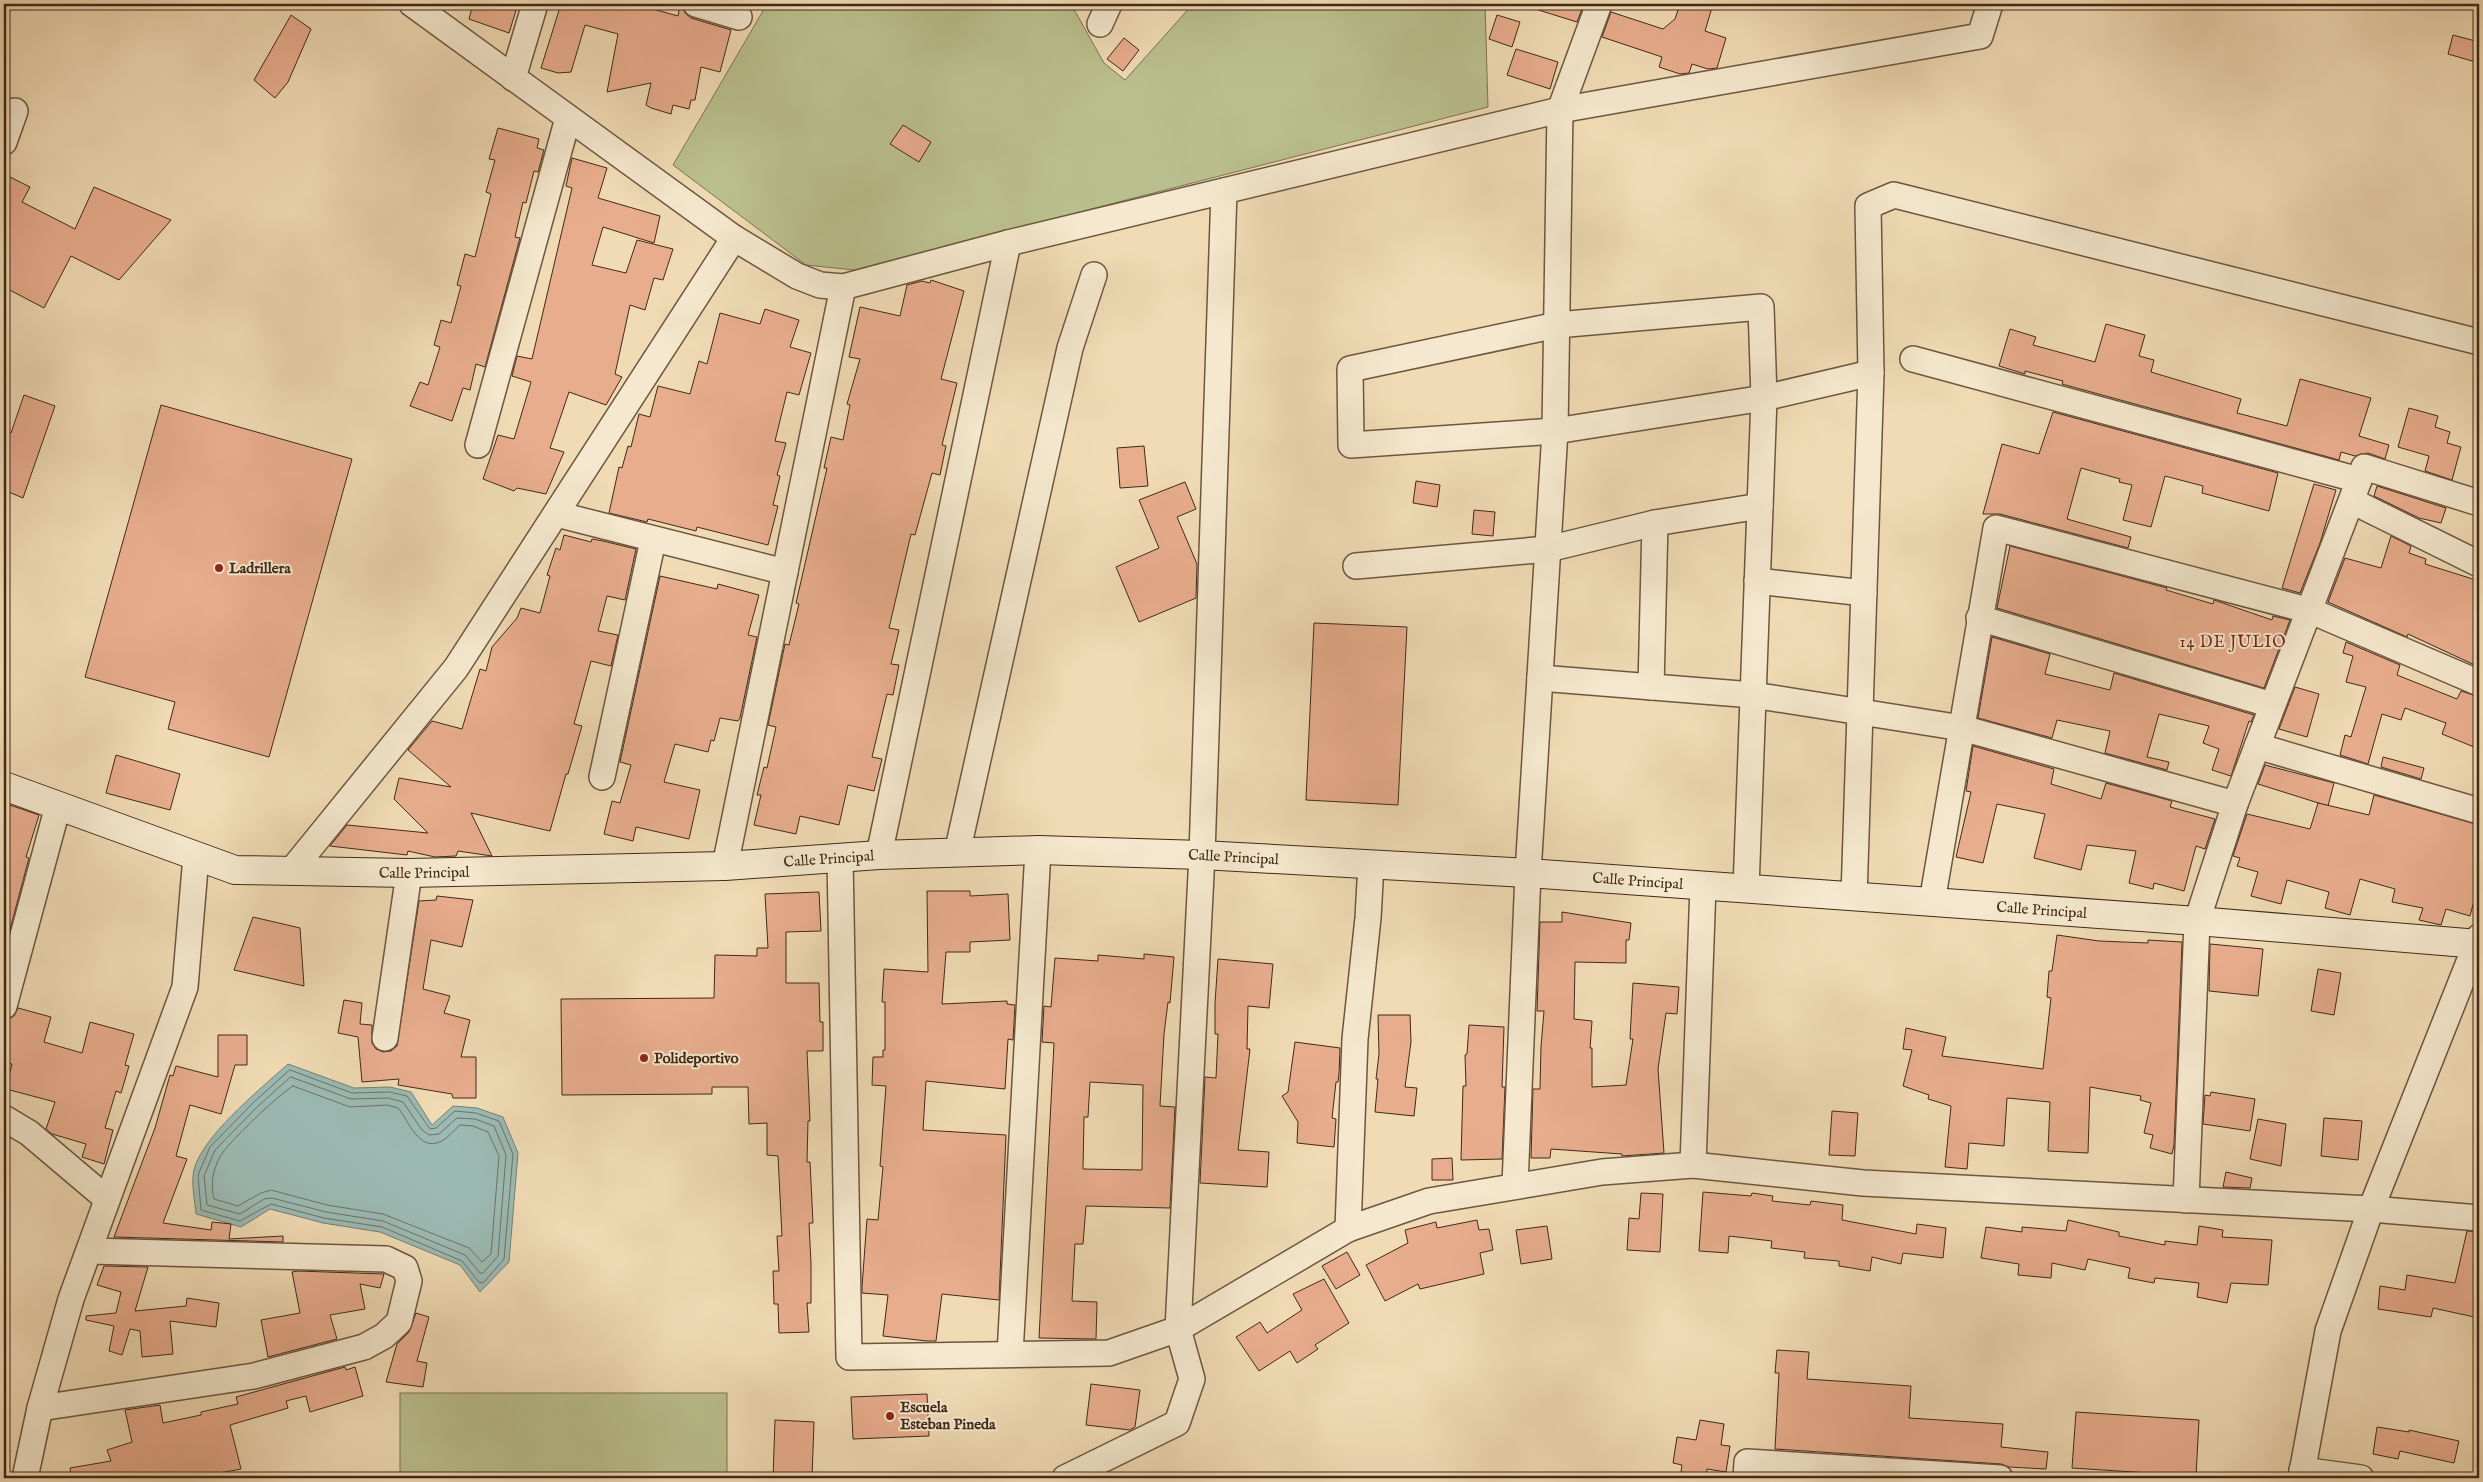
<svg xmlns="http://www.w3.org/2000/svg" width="2483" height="1482" font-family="'IM FELL English',serif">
  <rect width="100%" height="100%" fill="#f0dbb4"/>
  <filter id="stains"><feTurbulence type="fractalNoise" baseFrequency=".004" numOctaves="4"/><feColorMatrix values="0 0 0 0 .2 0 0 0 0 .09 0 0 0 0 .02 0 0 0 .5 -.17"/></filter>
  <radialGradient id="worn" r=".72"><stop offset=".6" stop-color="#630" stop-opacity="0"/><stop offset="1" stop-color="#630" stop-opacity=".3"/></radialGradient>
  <g fill="#bac08d" stroke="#7e7453">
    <polygon points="767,4 1071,4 1104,63 1125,80 1193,4 1485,4 1488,107 854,270 806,265 673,165"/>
    <rect x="400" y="1393" width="327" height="85"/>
  </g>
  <path fill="#9bbab3" stroke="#778075" d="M288,1064L354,1088L390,1087L411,1092L432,1125L453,1106L477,1108L503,1117L518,1153L509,1262L480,1292L460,1265L380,1232L323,1223L270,1209L241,1227L196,1214C195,1202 192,1188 193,1176C195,1141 263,1087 288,1064Z"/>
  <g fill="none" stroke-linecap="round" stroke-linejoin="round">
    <g stroke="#6e7266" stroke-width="1">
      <polygon points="290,1070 352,1093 389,1092 407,1096 430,1129 436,1128 455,1111 476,1113 499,1121 513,1154 504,1259 483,1283 479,1282 462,1261 382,1227 324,1218 271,1204 240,1221 201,1210 198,1175 210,1147 253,1103"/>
      <polygon points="291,1077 351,1099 388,1098 403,1102 422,1130 429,1135 439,1134 457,1118 475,1119 494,1126 506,1155 498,1256 483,1273 480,1273 465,1255 383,1221 326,1212 272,1198 264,1199 240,1214 207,1205 204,1176 215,1150 257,1107"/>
      <path d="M293,1086L350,1107L387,1105L398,1108C409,1121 419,1153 442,1141C449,1137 454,1130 460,1125L473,1126L488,1132L499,1156L491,1254L482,1262L469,1248L383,1214L327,1205L271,1190L261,1193L238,1206L214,1199C210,1184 213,1169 221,1155C230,1141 278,1095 293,1086Z"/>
    </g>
  </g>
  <g fill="#e8ad8d" stroke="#412919" fill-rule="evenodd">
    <polygon points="473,4 518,4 509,33 469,19"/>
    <polygon points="561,4 635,4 678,16 680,4 682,4 685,13 691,18 731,30 720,72 701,67 695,100 691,100 689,109 673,105 671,114 651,108 646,105 651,83 607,92 618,34 585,25 571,72 558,73 541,68"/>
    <polygon points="1532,4 1584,4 1577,22 1532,8"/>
    <polygon points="1680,4 1713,4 1705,31 1726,38 1717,68 1708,69 1692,64 1689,73 1680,74 1659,67 1662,57 1602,37 1611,12 1663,29 1675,19"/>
    <polygon points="291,15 311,29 288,82 275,98 254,80"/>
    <polygon points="1497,15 1520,22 1512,47 1489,39"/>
    <polygon points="2453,35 2479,42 2479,63 2448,54"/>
    <polygon points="1124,38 1139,50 1123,71 1107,59"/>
    <polygon points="1516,49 1558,62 1550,89 1507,75"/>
    <polygon points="903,125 931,142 919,162 890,144"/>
    <polygon points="498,128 539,139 537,148 544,150 538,172 534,171 526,203 523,202 515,237 520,238 485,367 476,364 470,390 463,388 452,421 410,406 420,382 428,385 440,347 434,345 441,320 451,323 461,286 457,285 465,254 475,257 491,194 486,192 495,160 489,159"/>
    <polygon points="572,158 607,168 598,198 660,216 654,243 603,227 592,265 626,273 637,240 673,249 663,280 654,278 645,310 630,305 615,374 622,377 606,405 569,392 550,448 564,452 546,494 517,488 514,491 483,479 498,435 514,439 531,382 512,376 517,356 532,359 572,188 566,186"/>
    <polygon points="10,177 30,187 22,202 75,229 94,187 171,220 119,280 71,256 44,308 4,287 4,193"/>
    <polygon points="931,280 964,291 941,379 957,383 942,445 946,446 940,475 932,473 915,535 911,534 889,628 899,630 891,664 899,665 893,695 887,694 872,757 882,759 874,791 848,785 839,825 800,816 796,834 754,825 761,795 757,795 764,767 767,768 776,727 768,725 785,644 789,645 799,604 796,603 827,468 824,468 831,437 843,440 850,405 847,404 860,359 849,357 860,307 900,316 907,285 922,281 930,283"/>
    <polygon points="765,309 799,320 790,347 811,353 799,395 787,392 775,441 786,443 777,475 780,476 773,505 778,506 768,545 697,527 696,531 648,519 647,522 609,513 619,467 622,468 628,446 631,447 639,414 650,417 658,386 690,394 699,361 707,364 720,313 760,324"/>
    <polygon points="2106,324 2145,335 2139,356 2154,360 2151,372 2241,399 2237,413 2287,426 2300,379 2371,398 2359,436 2389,445 2385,459 2368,453 2355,456 2341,452 2339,460 2062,384 2063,381 2025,371 2025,374 1999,366 2010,329 2036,337 2033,345 2095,362"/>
    <polygon points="24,395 55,406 23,498 4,490 4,431 11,433"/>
    <polygon points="161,405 352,459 269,757 168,729 175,702 85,677"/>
    <polygon points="2409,408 2438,416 2435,427 2450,432 2447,443 2461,447 2452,480 2425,471 2429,456 2398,447"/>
    <polygon points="2053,412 2278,473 2269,511 2202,493 2203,486 2165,476 2151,527 2123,520 2132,485 2119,482 2120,479 2081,468 2067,519 2131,537 2128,548 2000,514 1983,514 2002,444 2039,454"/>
    <polygon points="1144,446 1148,486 1120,488 1117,448"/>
    <polygon points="1416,481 1440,485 1437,507 1413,503"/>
    <polygon points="1185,482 1196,509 1177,517 1197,564 1196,598 1139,622 1116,567 1159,548 1139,500"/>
    <polygon points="2314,484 2336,490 2320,543 2300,593 2282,588"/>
    <polygon points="2377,486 2446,508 2441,523 2419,518 2374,496"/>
    <polygon points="1474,510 1495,512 1493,536 1472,534"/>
    <polygon points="564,535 591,542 592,539 603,541 636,549 625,600 607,596 598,631 618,635 611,666 591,661 574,724 582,726 568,774 566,774 550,831 471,813 492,856 458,851 456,856 435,857 408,851 407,855 330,846 347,825 428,833 394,799 399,778 451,787 408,750 432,721 462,729 480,669 486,671 492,647 517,618 521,608 540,613 550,576 547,575 556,548 560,550"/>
    <polygon points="2391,536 2411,546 2409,553 2426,559 2425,564 2479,581 2479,667 2408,634 2407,637 2328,602 2345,558 2381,568"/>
    <polygon points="2010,546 2167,588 2166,590 2213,604 2214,600 2272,620 2273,616 2290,620 2264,688 1997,608"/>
    <polygon points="660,576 717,589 718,584 759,595 748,635 757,637 740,718 738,721 720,718 714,741 711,740 708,752 675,744 664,782 700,790 689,839 636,827 633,841 604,834 612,801 620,803 631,765 620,762"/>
    <polygon points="1314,623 1407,627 1398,805 1306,800"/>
    <polygon points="1992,637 2050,654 2045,674 2110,690 2114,673 2254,715 2251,722 2249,721 2231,776 2212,770 2219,749 2203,743 2209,726 2159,714 2147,757 2169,762 2167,770 2105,753 2110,731 2057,720 2052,738 1978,718"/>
    <polygon points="2346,642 2400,665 2397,675 2457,699 2461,691 2479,697 2479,734 2474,747 2442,734 2446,723 2405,708 2401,720 2382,714 2368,764 2340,755 2345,735 2351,737 2366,687 2346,682 2353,656 2343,653"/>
    <polygon points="2295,687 2319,694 2307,737 2279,729"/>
    <polygon points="1973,746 2054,769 2051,784 2101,799 2106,783 2172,801 2170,807 2215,819 2205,849 2196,846 2184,891 2154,883 2153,889 2129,883 2136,851 2087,845 2081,870 2034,858 2045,814 1997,804 1983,863 1956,857 1971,792 1966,791"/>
    <polygon points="116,755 180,774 170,810 106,793"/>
    <polygon points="2383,757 2424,768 2421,779 2381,767"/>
    <polygon points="2265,765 2334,783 2328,806 2258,784"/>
    <polygon points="2374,795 2479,825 2479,852 2475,869 2479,870 2479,882 2470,916 2446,909 2441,925 2419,920 2423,908 2392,902 2395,889 2360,879 2350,915 2325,908 2329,892 2287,880 2281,904 2251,896 2258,872 2237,866 2240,858 2233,856 2247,814 2310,829 2318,803 2369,815"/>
    <polygon points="4,803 39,815 26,857 29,858 4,952"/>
    <polygon points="927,891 970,891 970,896 1008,894 1010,940 970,942 970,952 946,952 942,1004 1007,1001 1007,1004 1015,1005 1013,1040 1008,1039 1005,1089 926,1081 923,1130 1006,1135 999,1300 942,1294 936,1341 927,1341 883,1336 888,1295 862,1293 862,1287 867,1219 878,1220 883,1167 880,1166 886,1086 872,1085 873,1057 883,1057 883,1050 885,1050 885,1002 882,1002 884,969 928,972"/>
    <polygon points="819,892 821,931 786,932 786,983 819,983 820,1022 823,1022 823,1051 807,1051 810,1121 808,1121 807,1162 810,1162 813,1223 809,1223 811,1264 811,1303 807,1303 809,1332 779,1333 778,1304 774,1304 773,1271 779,1271 777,1236 782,1236 778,1156 767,1155 767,1123 749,1124 748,1087 712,1087 712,1094 562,1095 561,999 714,998 715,955 757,956 757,948 768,948 765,894"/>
    <polygon points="437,896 473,900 462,947 431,940 423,989 450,996 444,1013 470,1020 461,1057 476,1057 476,1098 453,1098 452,1094 398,1085 399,1079 362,1082 358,1037 338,1033 344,1000 362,1003 360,1024 372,1025 372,1043 376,1049 383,1052 391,1051 397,1046 419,901 436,900"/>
    <polygon points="1562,912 1631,923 1629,940 1626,940 1626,963 1575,962 1574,1019 1592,1021 1590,1048 1592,1048 1592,1087 1626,1085 1633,1039 1630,1039 1633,983 1679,987 1677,1014 1666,1013 1658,1069 1664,1153 1622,1156 1622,1154 1551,1149 1550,1158 1531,1158 1533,1089 1540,1089 1541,1047 1544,1011 1537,1011 1540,922 1562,922"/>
    <polygon points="253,917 300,928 304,986 234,970"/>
    <polygon points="2057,935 2099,941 2148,943 2148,940 2182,942 2174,1145 2172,1154 2150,1148 2153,1135 2144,1133 2151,1103 2140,1100 2141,1096 2090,1087 2088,1153 2048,1151 2050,1102 2007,1098 2004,1146 1969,1143 1967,1169 1945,1167 1951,1106 1928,1099 1929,1095 1903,1086 1912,1050 1903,1049 1906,1028 1946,1037 1942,1056 2043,1069 2051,998 2047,997 2049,971 2052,971"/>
    <polygon points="2210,944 2263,949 2258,996 2209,991"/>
    <path d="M1144,954L1174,957L1170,1003L1168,1002L1164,1034L1160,1106L1175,1107L1170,1208L1086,1206L1083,1244H1075L1072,1301L1097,1302L1096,1339L1039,1338L1054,1043L1042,1042L1044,1006L1051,1007L1055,958L1098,961V955L1144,959ZM1090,1082L1143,1085L1142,1170L1083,1169L1084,1117H1088Z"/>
    <polygon points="1218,959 1273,964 1269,1008 1248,1006 1247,1049 1250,1049 1238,1150 1269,1152 1267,1187 1200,1183 1205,1077 1216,1078 1218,1034 1215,1034 1215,1003"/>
    <polygon points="2318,969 2341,973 2334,1015 2311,1011"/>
    <polygon points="18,1008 51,1017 44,1042 82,1053 90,1022 134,1034 125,1065 129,1066 121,1093 116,1091 105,1128 113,1130 104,1164 82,1157 86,1144 52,1134 46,1129 55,1102 6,1089 12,1064 4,1062 4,1020 14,1016"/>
    <polygon points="1378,1015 1410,1015 1411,1042 1405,1087 1417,1088 1414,1116 1375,1112 1378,1079 1376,1079 1379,1054"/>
    <polygon points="1469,1025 1504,1027 1502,1087 1505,1087 1502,1159 1461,1160 1463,1086 1466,1086 1465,1055 1467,1054"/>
    <polygon points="218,1035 247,1035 247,1065 235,1065 221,1114 190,1105 176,1156 187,1159 163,1223 211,1230 212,1222 231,1224 229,1239 283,1236 283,1242 114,1237 155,1128 170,1075 173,1076 176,1066 218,1077"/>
    <polygon points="1295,1042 1340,1048 1339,1074 1338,1082 1336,1082 1332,1118 1336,1119 1334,1147 1297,1143 1298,1122 1282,1096 1288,1092"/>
    <polygon points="2211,1092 2255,1099 2250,1131 2203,1124 2205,1095 2210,1096"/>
    <polygon points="1832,1111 1858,1113 1855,1156 1829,1155"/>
    <polygon points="2324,1118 2362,1121 2358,1160 2321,1156"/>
    <polygon points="2258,1119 2286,1124 2281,1166 2250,1159"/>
    <polygon points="1452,1158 1453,1180 1432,1180 1432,1159"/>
    <polygon points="2226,1172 2252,1178 2250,1188 2223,1187"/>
    <polygon points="1703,1192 1751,1196 1752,1193 1773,1196 1772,1201 1810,1205 1811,1201 1843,1205 1842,1220 1916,1234 1917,1224 1946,1228 1943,1258 1903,1253 1901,1264 1872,1257 1870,1271 1839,1266 1839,1261 1804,1258 1805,1252 1771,1248 1772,1241 1729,1236 1728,1253 1699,1251"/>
    <polygon points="1641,1193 1663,1194 1660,1252 1627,1250 1629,1218 1639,1219"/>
    <polygon points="1477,1220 1479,1230 1489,1229 1493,1250 1480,1253 1484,1274 1420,1289 1418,1284 1385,1301 1366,1265 1408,1243 1405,1230 1436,1222 1437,1228"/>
    <polygon points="2068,1220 2119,1232 2119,1236 2165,1245 2165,1241 2197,1245 2199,1226 2223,1230 2222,1237 2272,1240 2268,1285 2231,1283 2227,1303 2197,1297 2199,1283 2155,1278 2154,1283 2128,1278 2130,1268 2088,1259 2085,1270 2052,1263 2051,1278 2018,1275 2019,1264 1981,1258 1986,1227 2022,1232 2022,1227 2066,1231"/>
    <polygon points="1547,1226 1552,1259 1521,1264 1516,1230"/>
    <polygon points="2467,1231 2479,1232 2479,1318 2433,1308 2431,1317 2378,1309 2380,1286 2405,1290 2407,1275 2455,1283"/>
    <polygon points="1347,1252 1360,1275 1336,1289 1322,1266"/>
    <polygon points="104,1266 148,1267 135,1311 186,1306 187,1298 219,1303 216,1327 170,1321 173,1354 142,1357 140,1331 130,1329 122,1355 109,1351 114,1326 86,1320 86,1316 116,1313 121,1292 97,1285"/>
    <polygon points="298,1271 384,1274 380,1288 360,1284 365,1309 330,1315 337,1339 268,1357 261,1320 300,1313 292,1272"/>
    <polygon points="1324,1279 1349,1323 1315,1345 1318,1349 1297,1363 1290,1351 1259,1371 1236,1337 1260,1322 1267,1333 1302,1310 1293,1294"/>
    <polygon points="416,1313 429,1317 417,1361 427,1363 423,1387 386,1382 397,1344 409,1332"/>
    <polygon points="1777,1350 1809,1352 1807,1379 1911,1386 1909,1418 2003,1424 2001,1447 2048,1452 2046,1469 2009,1467 2001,1464 1775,1449 1779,1373 1775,1373"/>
    <polygon points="345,1367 346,1370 355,1367 363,1396 310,1412 306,1396 286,1401 288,1408 230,1425 241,1469 192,1478 71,1478 70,1468 111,1461 107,1450 132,1442 125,1410 160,1405 163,1423 201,1415 201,1412 238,1404 236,1397"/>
    <polygon points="1091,1384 1140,1390 1135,1427 1130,1430 1086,1425"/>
    <polygon points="927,1394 929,1436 853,1439 851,1397"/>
    <polygon points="2076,1412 2199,1420 2196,1476 2072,1468"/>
    <polygon points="775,1420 814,1422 812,1478 773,1478"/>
    <polygon points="1700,1420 1724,1424 1721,1445 1730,1446 1726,1472 1707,1469 1706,1478 1680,1478 1682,1465 1673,1463 1677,1437 1696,1440"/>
    <polygon points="2377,1427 2409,1432 2409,1430 2459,1441 2454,1463 2400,1451 2398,1459 2373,1454"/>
  </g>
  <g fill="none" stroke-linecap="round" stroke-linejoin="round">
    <defs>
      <g id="street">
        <polyline points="412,4 734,238 797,276 820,285 843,287 1008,243 1560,110 1980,36 1990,4"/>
        <polyline points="696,4 739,17"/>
        <polyline points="1100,24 1109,4"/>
        <polyline points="513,78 535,4"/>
        <polyline points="4,142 15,111"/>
        <polyline points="1913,359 2359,480"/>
        <polyline points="478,445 568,118"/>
        <polyline points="2352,501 2479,564"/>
        <polyline points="556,514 785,572"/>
        <polyline points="1356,566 1548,549 1655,523 1760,506"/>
        <polyline points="1757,581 1864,593"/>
        <polyline points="1979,618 2272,705"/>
        <polyline points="1540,678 1753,695 1962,728 2235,804"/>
        <polyline points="1651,687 1655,523"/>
        <polyline points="2257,746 2479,811"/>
        <polyline points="602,777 653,540"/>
        <polyline points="957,853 1070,348 1094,275"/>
        <polyline points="879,855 1008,243"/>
        <polyline points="840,857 849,1357 1109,1353 1178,1329 1348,1229 1429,1201 1602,1172 1693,1165 1863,1183 2371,1209 2479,1218"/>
        <polyline points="725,866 843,287"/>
        <polyline points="292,870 456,668 734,238"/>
        <polyline points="1746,889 1764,398 1761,307 1557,325 1350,369 1351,445 1555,431 1764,398 1871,373"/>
        <polyline points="1854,897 1871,373 1868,206 1894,195 2479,342"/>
        <polyline points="1932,902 1996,528 2311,611 2479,683"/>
        <polyline points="4,1006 58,806"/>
        <polyline points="385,1038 409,873"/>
        <polyline points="4,1118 29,1133 107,1199"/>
        <polyline points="1693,1165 1703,886"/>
        <polyline points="1515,1185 1528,873 1555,431 1560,110 1599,4"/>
        <polyline points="2186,1200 2197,921 2235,804 2364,467 2479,503"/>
        <polyline points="1348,1229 1355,1039 1368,918 1371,864"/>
        <polyline points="1010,1354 1038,850"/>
        <polyline points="40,1408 254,1376 364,1347 384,1336 399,1322 409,1281 405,1268 386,1259 90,1251"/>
        <polyline points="2302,1470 2361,1478"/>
        <polyline points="25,1478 40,1408 71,1299 185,987 196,856"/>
        <polyline points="1065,1478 1177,1423 1192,1379 1178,1329 1202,855 1224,191"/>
        <polyline points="1746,1478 1747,1462 2000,1478"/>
        <polyline points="2301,1478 2328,1331 2371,1209 2479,937"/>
      </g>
      <g id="secondary">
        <path id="s1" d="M4,786L235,870L409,873L725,866L879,855L1038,850L1202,855L1528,873L2197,921L2479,944"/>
      </g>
    </defs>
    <use href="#street" stroke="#6d5640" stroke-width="28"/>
    <use href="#secondary" stroke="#412919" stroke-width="30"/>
    <use href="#street" stroke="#f5e8ce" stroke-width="25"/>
    <use href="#secondary" stroke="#f5e8ce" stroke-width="28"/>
  </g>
  <g fill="#8f2418" stroke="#f5e8ce" stroke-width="2">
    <circle cx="219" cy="568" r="5"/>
    <circle cx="644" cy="1058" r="5"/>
    <circle cx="890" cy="1416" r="5"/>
  </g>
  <g text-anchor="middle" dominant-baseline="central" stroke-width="4" stroke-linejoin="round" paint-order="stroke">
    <g font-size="15" font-weight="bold" fill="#412919" stroke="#f5e8ce" text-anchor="start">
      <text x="229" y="568">Ladrillera</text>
      <text x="654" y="1058">Polideportivo</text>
      <text x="900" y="1407">Escuela<tspan x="900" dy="17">Esteban Pineda</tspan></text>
    </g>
    <g font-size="15" fill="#412919" stroke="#f5e8ce">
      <text stroke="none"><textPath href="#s1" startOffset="1245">Calle Principal</textPath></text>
      <text stroke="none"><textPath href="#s1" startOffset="840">Calle Principal</textPath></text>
      <text stroke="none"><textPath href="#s1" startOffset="435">Calle Principal</textPath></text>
      <text stroke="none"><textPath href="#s1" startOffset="1650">Calle Principal</textPath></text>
      <text stroke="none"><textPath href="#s1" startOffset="2055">Calle Principal</textPath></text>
    </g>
    <g font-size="16" letter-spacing="1" fill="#7a1f14" stroke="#f5e8ce">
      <text x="2233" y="643">14 DE JULIO</text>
    </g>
  </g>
  <rect width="2483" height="1482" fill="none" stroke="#f0dbb4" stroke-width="20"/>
  <rect x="5" y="5" width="2473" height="1472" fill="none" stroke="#412919" stroke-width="2.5"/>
  <rect x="10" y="10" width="2463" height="1462" fill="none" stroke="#412919"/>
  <rect width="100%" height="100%" filter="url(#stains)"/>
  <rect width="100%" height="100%" fill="url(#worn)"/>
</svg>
